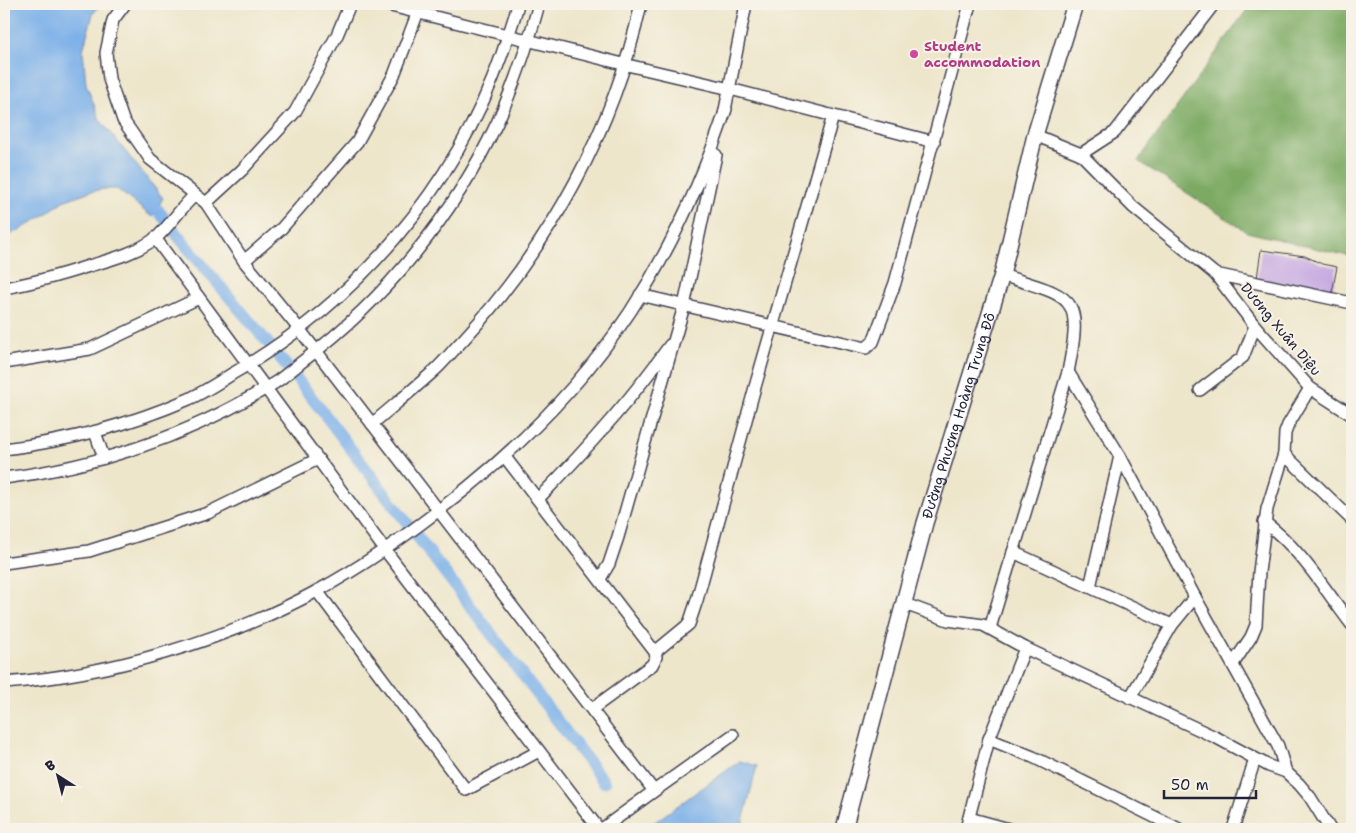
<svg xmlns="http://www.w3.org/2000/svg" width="1356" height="833" font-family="'Shantell Sans',sans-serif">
  <rect width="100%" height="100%" fill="#f7f3e8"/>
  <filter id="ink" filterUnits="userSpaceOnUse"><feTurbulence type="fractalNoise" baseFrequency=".02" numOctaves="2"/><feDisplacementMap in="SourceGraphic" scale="10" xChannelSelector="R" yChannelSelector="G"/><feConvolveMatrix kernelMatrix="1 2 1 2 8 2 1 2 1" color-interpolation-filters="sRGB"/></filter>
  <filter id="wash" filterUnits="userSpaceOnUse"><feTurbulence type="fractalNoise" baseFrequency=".0096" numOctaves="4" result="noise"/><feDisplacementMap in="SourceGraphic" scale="20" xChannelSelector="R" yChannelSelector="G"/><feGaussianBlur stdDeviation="1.12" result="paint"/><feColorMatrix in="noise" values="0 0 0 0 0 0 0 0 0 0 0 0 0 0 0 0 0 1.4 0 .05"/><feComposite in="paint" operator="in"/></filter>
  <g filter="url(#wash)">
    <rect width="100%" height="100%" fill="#eee6cb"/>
    <polygon fill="#7daa63" stroke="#50664f" points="1251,4 1352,4 1352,257 1247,232 1138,161"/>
    <g fill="#7bb0e9" stroke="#4e6992">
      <polygon points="4,4 100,4 93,14 83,50 86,84 100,120 163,198 152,217 117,189 104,189 88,192 63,201 46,214 20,230 4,237"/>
      <polygon points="740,761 757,766 741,829 645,829"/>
    </g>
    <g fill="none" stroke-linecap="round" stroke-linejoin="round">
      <polyline stroke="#7bb0e9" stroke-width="12" points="157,209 182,241 273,349 319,407 604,782"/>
    </g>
    <g id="blocks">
      <polygon fill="#c5a8e2" points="1261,250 1305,256 1322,264 1337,267 1332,293 1257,278"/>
    </g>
  </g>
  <g filter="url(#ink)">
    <use href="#blocks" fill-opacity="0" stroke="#413f51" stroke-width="1"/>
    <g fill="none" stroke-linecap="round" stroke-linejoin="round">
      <defs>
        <g id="minor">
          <polyline points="125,4 113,20 106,53 109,79 123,120 150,159 206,203"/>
          <polyline points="350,4 337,35 295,112 242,170 206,203 244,261 300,330 654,791 602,829"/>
          <polyline points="383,4 623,64 730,89 934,142"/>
          <polyline points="724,115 746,4"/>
          <polyline points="1035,135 1081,154 1133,207 1215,274 1352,303"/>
          <polyline points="1081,154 1115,132 1214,4"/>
          <polyline points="155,238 385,550 599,829"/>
          <polyline points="244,261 281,229 357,142 394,75 421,4"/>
          <polyline points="1215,274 1255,326 1310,388 1352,415"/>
          <path d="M4,288C33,283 61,275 89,266C113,259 136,253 156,238C169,227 181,207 195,195"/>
          <polyline points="640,295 866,348 873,342 895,283 970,4"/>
          <polyline points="4,363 90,349 199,298"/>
          <polyline points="1068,372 1120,456 1195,597 1278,746 1286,772"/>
          <polyline points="1200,390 1243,357 1255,326"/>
          <path d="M372,424C393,406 415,388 435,370C446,360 454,349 464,339C550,245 614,129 641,4"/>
          <polyline points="95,432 104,458"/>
          <path d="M4,449C69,441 129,425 189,399C204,392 218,383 232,374C355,303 455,189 502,54C507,38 514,21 518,4"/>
          <polyline points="1284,454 1352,520"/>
          <polyline points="505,457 655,652 656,657 652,665 592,709"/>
          <path d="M4,478C100,466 193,434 276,382C285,376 294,368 303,361C385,300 454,215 497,123C515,84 528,44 539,4"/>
          <path d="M538,499C585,451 631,400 670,345"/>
          <path d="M1264,522C1301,549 1325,590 1352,625"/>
          <polyline points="1013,552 1172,625"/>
          <polyline points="4,563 89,551 208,513 318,459"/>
          <polyline points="600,579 609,564 618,537 684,306 716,155"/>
          <polyline points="1090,587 1120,456"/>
          <polyline points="317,591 466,790 539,751"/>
          <polyline points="905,604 948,620 983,625 1025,648 1217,738 1269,766 1286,772 1299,784 1310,797 1330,829"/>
          <path d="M990,628L1068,372C1084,292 1072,298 1002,275"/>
          <polyline points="655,652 689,624 697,600 755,387 833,116"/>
          <polyline points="1233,664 1251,637 1256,625 1259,572 1267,509 1284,454 1285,433 1288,425 1310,388"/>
          <path d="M4,683C108,675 225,641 317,591C371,562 420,526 467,488C530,437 585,380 630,312C671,249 702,181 726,109"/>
          <polyline points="1130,698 1172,625 1195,597"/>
          <polyline points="989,739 1033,757 1179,829"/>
          <polyline points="654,791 733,735"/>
          <polyline points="969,818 1009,829"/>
          <polyline points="966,829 989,739 1025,648"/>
          <polyline points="1233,829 1255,759"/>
        </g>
        <g id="tertiary">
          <path id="s1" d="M844,829L925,523L1002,275L1035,135L1075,4"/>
        </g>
      </defs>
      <use href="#minor" stroke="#413f51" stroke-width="14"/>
      <use href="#tertiary" stroke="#413f51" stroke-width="18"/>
      <use href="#minor" stroke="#fff" stroke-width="11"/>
      <use href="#tertiary" stroke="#fff" stroke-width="15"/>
    </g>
  </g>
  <circle fill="#d1479c" stroke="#f7f3e8" stroke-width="2" cx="914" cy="54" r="5"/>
  <g text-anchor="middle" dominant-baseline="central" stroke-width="4" stroke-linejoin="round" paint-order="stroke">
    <g font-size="14" font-weight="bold" fill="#b23c85" stroke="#f7f3e8" text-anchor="start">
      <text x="924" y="46">Student<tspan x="924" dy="16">accommodation</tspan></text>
    </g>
    <g font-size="14" fill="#22223b" stroke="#f7f3e8">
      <text transform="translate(1281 329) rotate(50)">Dương Xuân Diệu</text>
      <text stroke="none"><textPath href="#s1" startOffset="429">Đường Phượng Hoàng Trung Đô</textPath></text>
    </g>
  </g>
  <rect width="1356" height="833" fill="none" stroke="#f7f3e8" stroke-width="20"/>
  <g transform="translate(58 776) rotate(324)" stroke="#f7f3e8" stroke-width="4" paint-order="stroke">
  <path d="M0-4L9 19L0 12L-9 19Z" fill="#22223b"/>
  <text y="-8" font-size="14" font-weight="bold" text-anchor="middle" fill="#22223b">B</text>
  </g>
  <path d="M1164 790v8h92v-8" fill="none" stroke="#22223b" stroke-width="2.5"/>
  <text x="1171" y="790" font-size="15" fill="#22223b" stroke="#f7f3e8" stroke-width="4" paint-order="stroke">50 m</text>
</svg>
